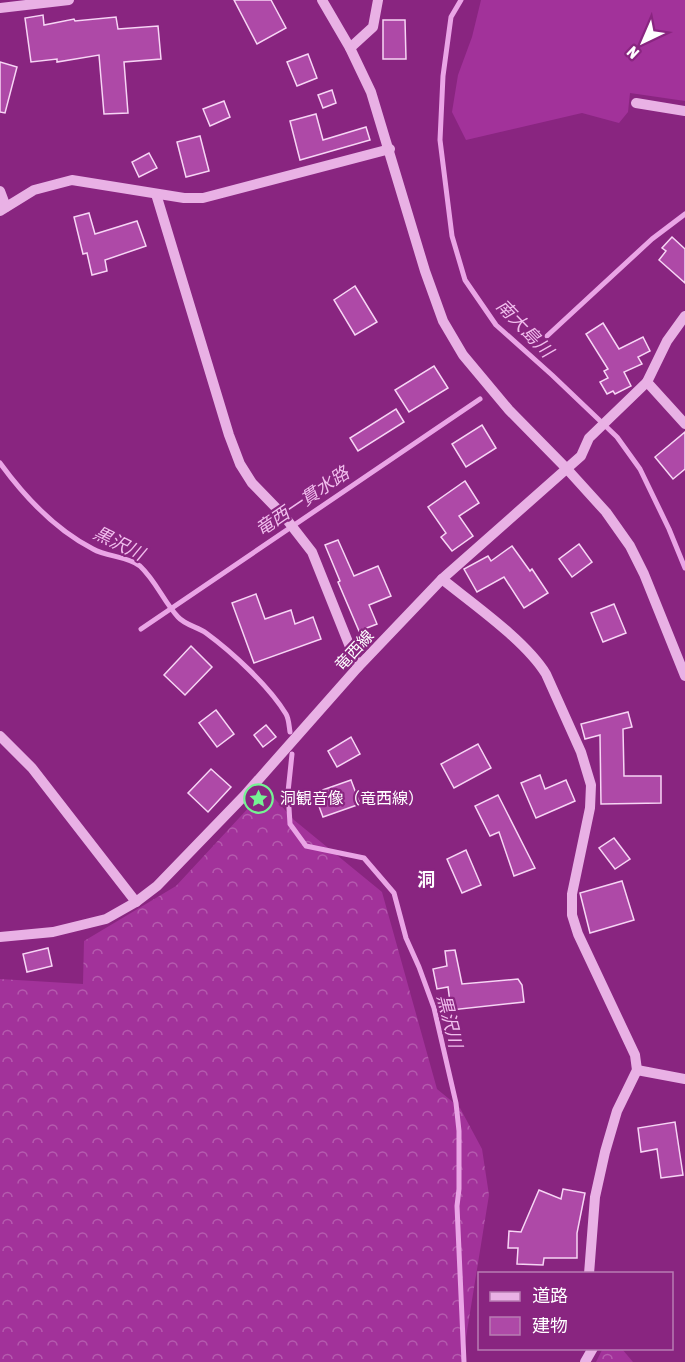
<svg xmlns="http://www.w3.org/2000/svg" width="685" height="1362" font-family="'Asap Condensed','Noto Sans JP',sans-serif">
  <defs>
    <pattern id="forest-crowns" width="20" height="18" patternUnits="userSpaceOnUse" patternTransform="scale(1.5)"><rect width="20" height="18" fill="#a2329a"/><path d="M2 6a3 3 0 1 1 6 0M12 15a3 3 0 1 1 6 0" fill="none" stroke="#b55bae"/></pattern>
  </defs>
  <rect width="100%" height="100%" fill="#892580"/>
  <polygon fill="#a2329a" points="481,0 685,0 685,101 630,93 628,112 619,123 582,113 466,140 452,112 458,75 472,37"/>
  <g fill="url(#forest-crowns)">
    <polygon points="266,789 294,820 382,892 437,1089 460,1108 482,1149 489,1195 462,1362 0,1362 0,979 83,984 84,941 176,886"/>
    <polygon points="603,1348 622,1349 633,1362 596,1362"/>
  </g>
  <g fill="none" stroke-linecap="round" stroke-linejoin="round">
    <g stroke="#eaa5e6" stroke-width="5">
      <polyline points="461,0 451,17 443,76 440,140 452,236 465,280 496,325 552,375 617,437 640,469 669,529 685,568"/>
      <polyline points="547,336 652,239 685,214"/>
      <path d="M0,463C24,496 56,530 93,549C107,557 127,556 140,566C156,581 164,602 178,617C185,625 198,627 206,633C232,652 269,686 286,714C289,719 289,726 290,732"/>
      <polyline points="141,629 480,399"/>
      <polyline points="292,754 288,792 290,824 306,846 364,858 394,893 406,938 419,967 434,1008 456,1103 459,1131 459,1189 457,1206 464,1362"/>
    </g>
  </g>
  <g fill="#ae49a7" stroke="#f7d5f5" stroke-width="1.5">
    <polygon points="234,0 271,0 286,28 257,44"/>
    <polygon points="43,15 44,25 74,19 75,21 116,17 118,29 158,26 161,59 124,62 128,113 104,114 99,55 57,62 57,59 31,62 25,18"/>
    <polygon points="383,20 405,20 406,59 383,59"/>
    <polygon points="308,54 317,78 297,86 287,62"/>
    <polygon points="0,62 17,67 5,113 0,112"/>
    <polygon points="332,90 336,103 323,108 318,95"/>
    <polygon points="224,101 230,117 210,126 203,109"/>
    <polygon points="316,114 323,140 366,127 370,140 300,160 290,121"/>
    <polygon points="200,136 209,171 186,177 177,142"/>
    <polygon points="149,153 157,168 139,177 132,162"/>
    <polygon points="89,213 95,234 137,221 146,246 105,260 107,271 92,275 87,253 83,254 74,217"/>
    <polygon points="672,237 685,249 685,283 659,260 666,251 662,248"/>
    <polygon points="355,286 377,322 355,335 334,300"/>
    <polygon points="603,323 619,349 643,337 650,351 638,357 642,364 624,372 631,386 615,394 613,391 607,394 600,382 608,378 604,371 608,369 586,334"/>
    <polygon points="434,366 448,388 409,412 395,390"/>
    <polygon points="396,409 404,422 358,451 350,438"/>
    <polygon points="482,425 496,448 466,467 452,444"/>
    <polygon points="685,432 685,469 673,479 655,457"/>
    <polygon points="465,481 479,503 459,516 473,536 452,551 441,537 446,533 428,507"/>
    <polygon points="338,540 354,576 378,566 391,596 369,605 377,624 359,631 338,582 340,581 325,545"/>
    <polygon points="579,544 592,562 572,577 559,559"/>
    <polygon points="512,546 530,571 532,569 548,593 524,608 504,577 477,592 464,569 488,556 491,561"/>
    <polygon points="256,594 265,619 291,610 295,624 313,617 321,639 254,663 232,603"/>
    <polygon points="614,604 626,633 603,642 591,613"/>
    <polygon points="191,646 212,667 185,695 164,675"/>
    <polygon points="216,710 234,734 217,747 199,723"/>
    <polygon points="628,712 632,727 623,729 624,776 661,776 661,803 601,804 600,735 585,739 581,724"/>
    <polygon points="266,725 276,737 263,747 254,735"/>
    <polygon points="351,737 360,754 337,767 328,751"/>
    <polygon points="478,744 491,768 454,788 441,764"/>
    <polygon points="211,769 231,787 208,812 188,793"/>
    <polygon points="540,775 545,789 566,780 575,801 536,818 521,783"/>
    <polygon points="351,780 360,804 323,817 314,793"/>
    <polygon points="498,795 535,868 514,876 499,832 490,836 475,806"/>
    <polygon points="614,838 630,859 615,869 599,848"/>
    <polygon points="466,850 481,885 462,893 447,859"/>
    <polygon points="622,881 634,920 590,933 580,893"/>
    <polygon points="48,948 52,966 27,972 23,954"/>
    <polygon points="455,950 462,984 518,979 522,985 524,1002 451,1010 448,987 437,989 433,969 447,966 445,951"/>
    <polygon points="675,1122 683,1175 661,1178 657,1149 641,1152 638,1128"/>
    <polygon points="563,1189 585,1193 577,1233 577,1258 544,1258 543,1265 517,1264 518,1248 508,1248 509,1231 521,1232 539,1190 561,1199"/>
  </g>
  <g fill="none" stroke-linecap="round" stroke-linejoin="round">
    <g stroke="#e9b1e5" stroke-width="10">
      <polyline points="322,0 350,48 371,92 425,271 443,321 463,355 509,410 567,469 606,512 630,546 644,574 685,676"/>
      <polyline points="0,8 69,0"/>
      <polyline points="350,48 373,27 378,0"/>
      <polyline points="636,103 685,111"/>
      <polyline points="0,191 6,207"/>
      <polyline points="156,194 229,435 240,464 252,483 284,516 312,552 358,667"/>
      <polyline points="0,211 34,190 72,180 184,198 203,198 390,149"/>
      <polyline points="647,382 685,424"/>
      <path d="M442,579C473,604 526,641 546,674L581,752L591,785L590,808L572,894V915L578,934L635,1055L637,1070L617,1111L605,1152L595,1197L589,1274"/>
      <polyline points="0,736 32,768 136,902"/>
      <polyline points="0,937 53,932 106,919 136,902 157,886 244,796 358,667 442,579 581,456 589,438 647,382 667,341 685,316"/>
      <polyline points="637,1070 685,1079"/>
      <polyline points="585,1362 593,1348"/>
    </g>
  </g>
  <defs>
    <symbol id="sight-ring" viewBox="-11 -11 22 22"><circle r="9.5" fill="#892580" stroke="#75f393" stroke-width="1.5"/><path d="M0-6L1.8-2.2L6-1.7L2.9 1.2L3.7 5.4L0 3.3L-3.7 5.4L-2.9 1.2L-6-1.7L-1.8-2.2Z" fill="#75f393"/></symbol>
  </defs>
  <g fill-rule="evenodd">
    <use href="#sight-ring" x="242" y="782" width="33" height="33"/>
  </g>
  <g text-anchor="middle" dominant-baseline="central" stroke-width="4.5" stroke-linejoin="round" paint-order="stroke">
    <g font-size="16" fill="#fff" stroke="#892580">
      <text transform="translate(354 650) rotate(-47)">竜西線</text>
    </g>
    <g font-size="16" fill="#fff" stroke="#892580" text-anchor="start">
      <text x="280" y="798">洞観音像（竜西線）</text>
    </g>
    <g font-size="18" font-style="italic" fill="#f1bded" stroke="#892580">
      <text transform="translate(525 328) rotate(46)">南大島川</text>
      <text transform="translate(302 501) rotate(-34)">竜西一貫水路</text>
      <text transform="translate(119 543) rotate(26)">黒沢川</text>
      <text transform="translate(450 1021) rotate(76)">黒沢川</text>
    </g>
    <g font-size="18" font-weight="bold" fill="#fff" stroke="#892580">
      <text x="426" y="879">洞</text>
    </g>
  </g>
  <rect x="478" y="1272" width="195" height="78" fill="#892580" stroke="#b87cb3" stroke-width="1.5"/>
  <rect x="490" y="1292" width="30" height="9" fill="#e9b1e5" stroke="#b87cb3" stroke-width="1.5"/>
  <text x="532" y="1302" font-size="18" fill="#ffffff">道路</text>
  <rect x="490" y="1317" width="30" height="18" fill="#ae49a7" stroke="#b87cb3" stroke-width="1.5"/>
  <text x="532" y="1332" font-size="18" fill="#ffffff">建物</text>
  <g transform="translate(643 42) rotate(224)" stroke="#892580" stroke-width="4.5" paint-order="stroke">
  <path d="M0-4.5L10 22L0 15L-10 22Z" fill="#ffffff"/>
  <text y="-9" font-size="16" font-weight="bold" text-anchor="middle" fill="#ffffff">N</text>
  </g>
</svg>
